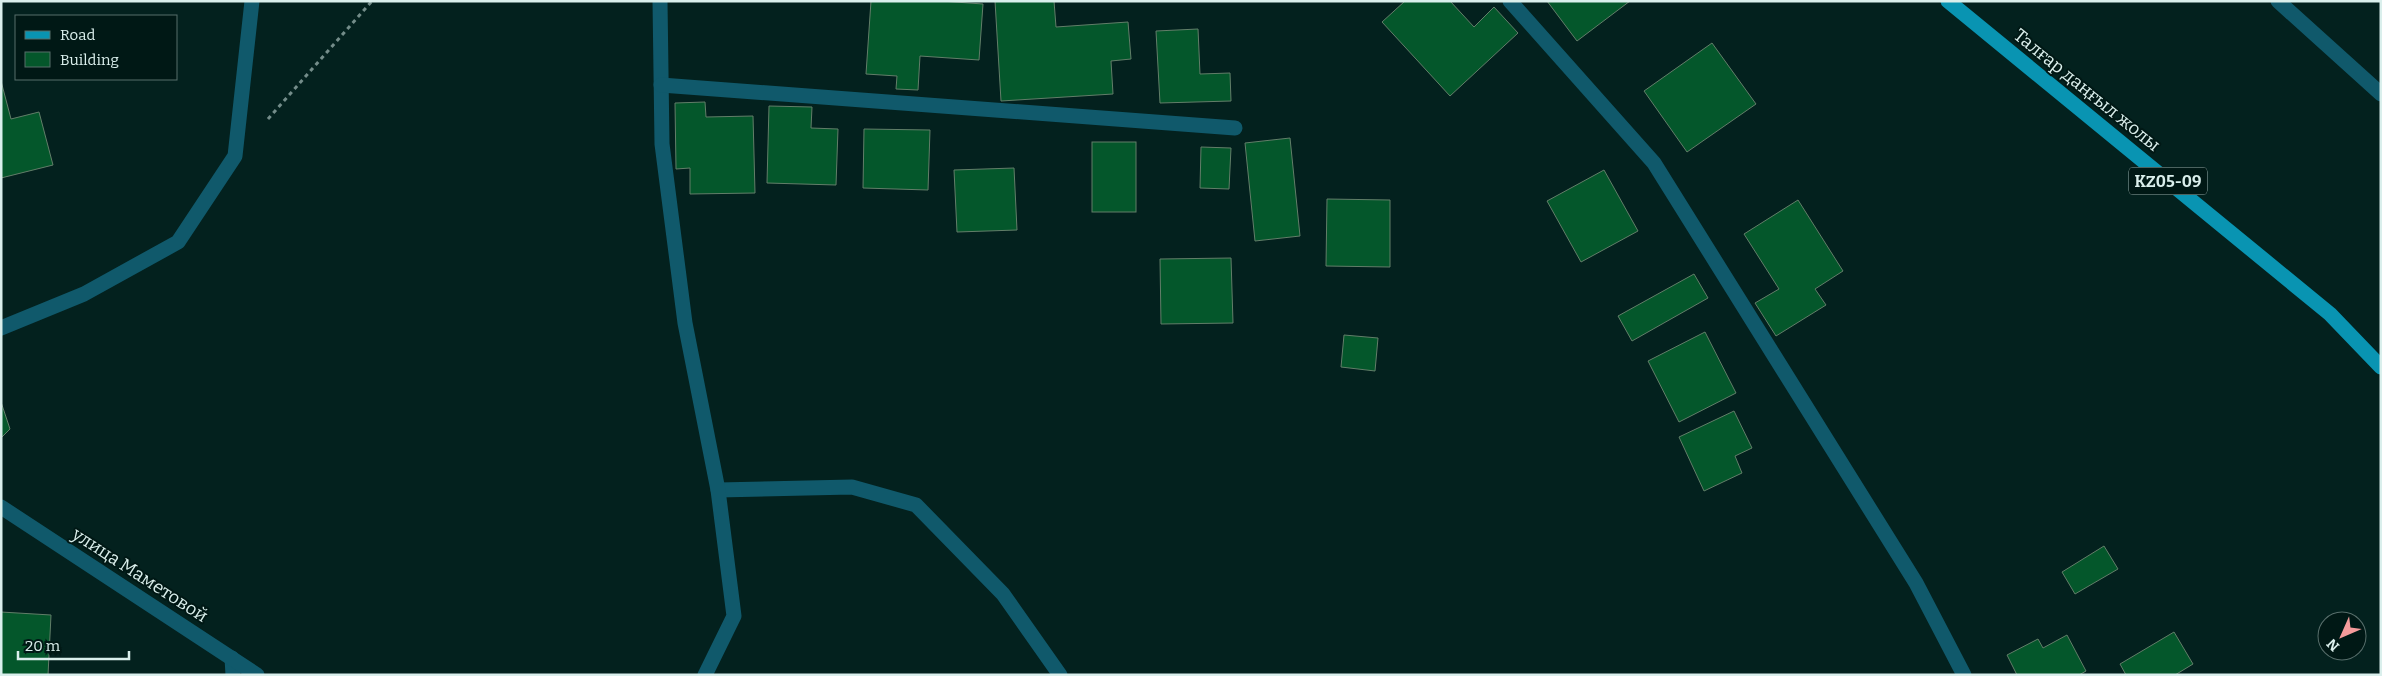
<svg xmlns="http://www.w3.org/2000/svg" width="2382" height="676" font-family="Bitter,serif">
  <rect width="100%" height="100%" fill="#03211e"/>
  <g fill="#04572b" stroke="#627e69">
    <polygon points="871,1 941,1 983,4 979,60 920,56 918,90 896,89 897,76 866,74"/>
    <polygon points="995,1 1054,1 1056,27 1128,22 1131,59 1111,61 1113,94 1001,101"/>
    <polygon points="1405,1 1450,1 1474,27 1494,7 1518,33 1450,96 1382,22"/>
    <polygon points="1547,1 1630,1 1577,41"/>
    <polygon points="1198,29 1200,74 1230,73 1231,101 1160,103 1156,31"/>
    <polygon points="1712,43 1756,104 1687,152 1644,91"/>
    <polygon points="1,81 11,119 39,112 53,165 1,178"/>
    <polygon points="705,102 706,117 753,116 755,193 690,194 690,168 676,169 675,103"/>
    <polygon points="769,106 812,107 811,128 838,129 836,185 767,183"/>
    <polygon points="864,129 930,130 928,190 863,188"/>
    <polygon points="1290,138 1300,236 1255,241 1245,143"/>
    <rect x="1092" y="142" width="44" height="70"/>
    <polygon points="1201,147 1231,148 1229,189 1200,188"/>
    <polygon points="1014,168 1017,230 957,232 954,170"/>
    <polygon points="1604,170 1638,231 1581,262 1547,201"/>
    <polygon points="1327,199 1390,200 1390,267 1326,266"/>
    <polygon points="1798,200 1843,271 1815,289 1826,305 1776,336 1755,303 1779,289 1744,234"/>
    <polygon points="1231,258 1233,323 1161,324 1160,259"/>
    <polygon points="1694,274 1708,298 1632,341 1618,316"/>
    <polygon points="1705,332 1736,393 1679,422 1648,361"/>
    <polygon points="1344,335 1378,338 1375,371 1341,367"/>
    <polygon points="1,402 10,429 1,438"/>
    <polygon points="1734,411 1752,448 1735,456 1742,473 1704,491 1679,437"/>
    <polygon points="2104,546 2118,569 2075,594 2062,572"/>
    <polygon points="1,612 51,615 48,675 1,675"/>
    <polygon points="2174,632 2193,664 2175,675 2126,675 2120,664"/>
    <polygon points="2067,635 2086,671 2079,675 2017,675 2007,655 2038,639 2043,648"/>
  </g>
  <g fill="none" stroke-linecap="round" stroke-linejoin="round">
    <polyline stroke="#748d8a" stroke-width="3" stroke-dasharray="4 4" stroke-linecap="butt" points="268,119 372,1"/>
    <polyline stroke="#10596b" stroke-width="15" points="718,490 852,487 916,505 1003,594 1060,675"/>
    <g stroke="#10596b" stroke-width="15">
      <polyline points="660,1 662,144 685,323 718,490 734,616 705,675"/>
      <polyline points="1510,1 1654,163 1916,583 1964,675"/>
      <polyline points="2278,1 2381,94"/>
      <polyline points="661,85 1235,128"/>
      <polyline points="232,658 233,675"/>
    </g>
    <g stroke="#10596b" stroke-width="15">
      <polyline points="1,328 84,294 178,242 235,156 252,1"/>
      <polyline points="1,507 257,675"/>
    </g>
    <polyline stroke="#0994b2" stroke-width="15" points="1948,1 2330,314 2381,367"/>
  </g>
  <g text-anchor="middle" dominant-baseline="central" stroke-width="4" stroke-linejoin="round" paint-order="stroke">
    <rect fill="#001815" stroke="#99aeac" stroke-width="1" x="2129" y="167.5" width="78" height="27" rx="4"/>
    <g font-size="16" font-weight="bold" fill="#daefec">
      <text x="2168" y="181">KZ05-09</text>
    </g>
    <g font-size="18" fill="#daefec" stroke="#001815">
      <text transform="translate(2087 90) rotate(39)">Талғар даңғыл жолы</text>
      <text transform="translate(140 575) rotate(33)">улица Маметовой</text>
    </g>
  </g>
  <rect width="2382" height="676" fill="none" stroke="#daefec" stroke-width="5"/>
  <rect x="15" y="15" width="162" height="65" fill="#001815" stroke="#576e6b"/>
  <rect x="25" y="31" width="25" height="8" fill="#0994b2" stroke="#576e6b"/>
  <text x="60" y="40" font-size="15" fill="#daefec">Road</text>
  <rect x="25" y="52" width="25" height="15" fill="#04572b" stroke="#576e6b"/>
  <text x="60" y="65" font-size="15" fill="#daefec">Building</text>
  <g transform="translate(2342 636) rotate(225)"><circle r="24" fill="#001815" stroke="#576e6b"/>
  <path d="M0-4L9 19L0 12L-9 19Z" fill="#f59b9b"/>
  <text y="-8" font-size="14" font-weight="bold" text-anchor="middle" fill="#daefec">N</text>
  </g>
  <path d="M18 651v8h111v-8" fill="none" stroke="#daefec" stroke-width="2.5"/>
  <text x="25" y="651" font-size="15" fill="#daefec" stroke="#001815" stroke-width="4" paint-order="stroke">20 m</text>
</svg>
